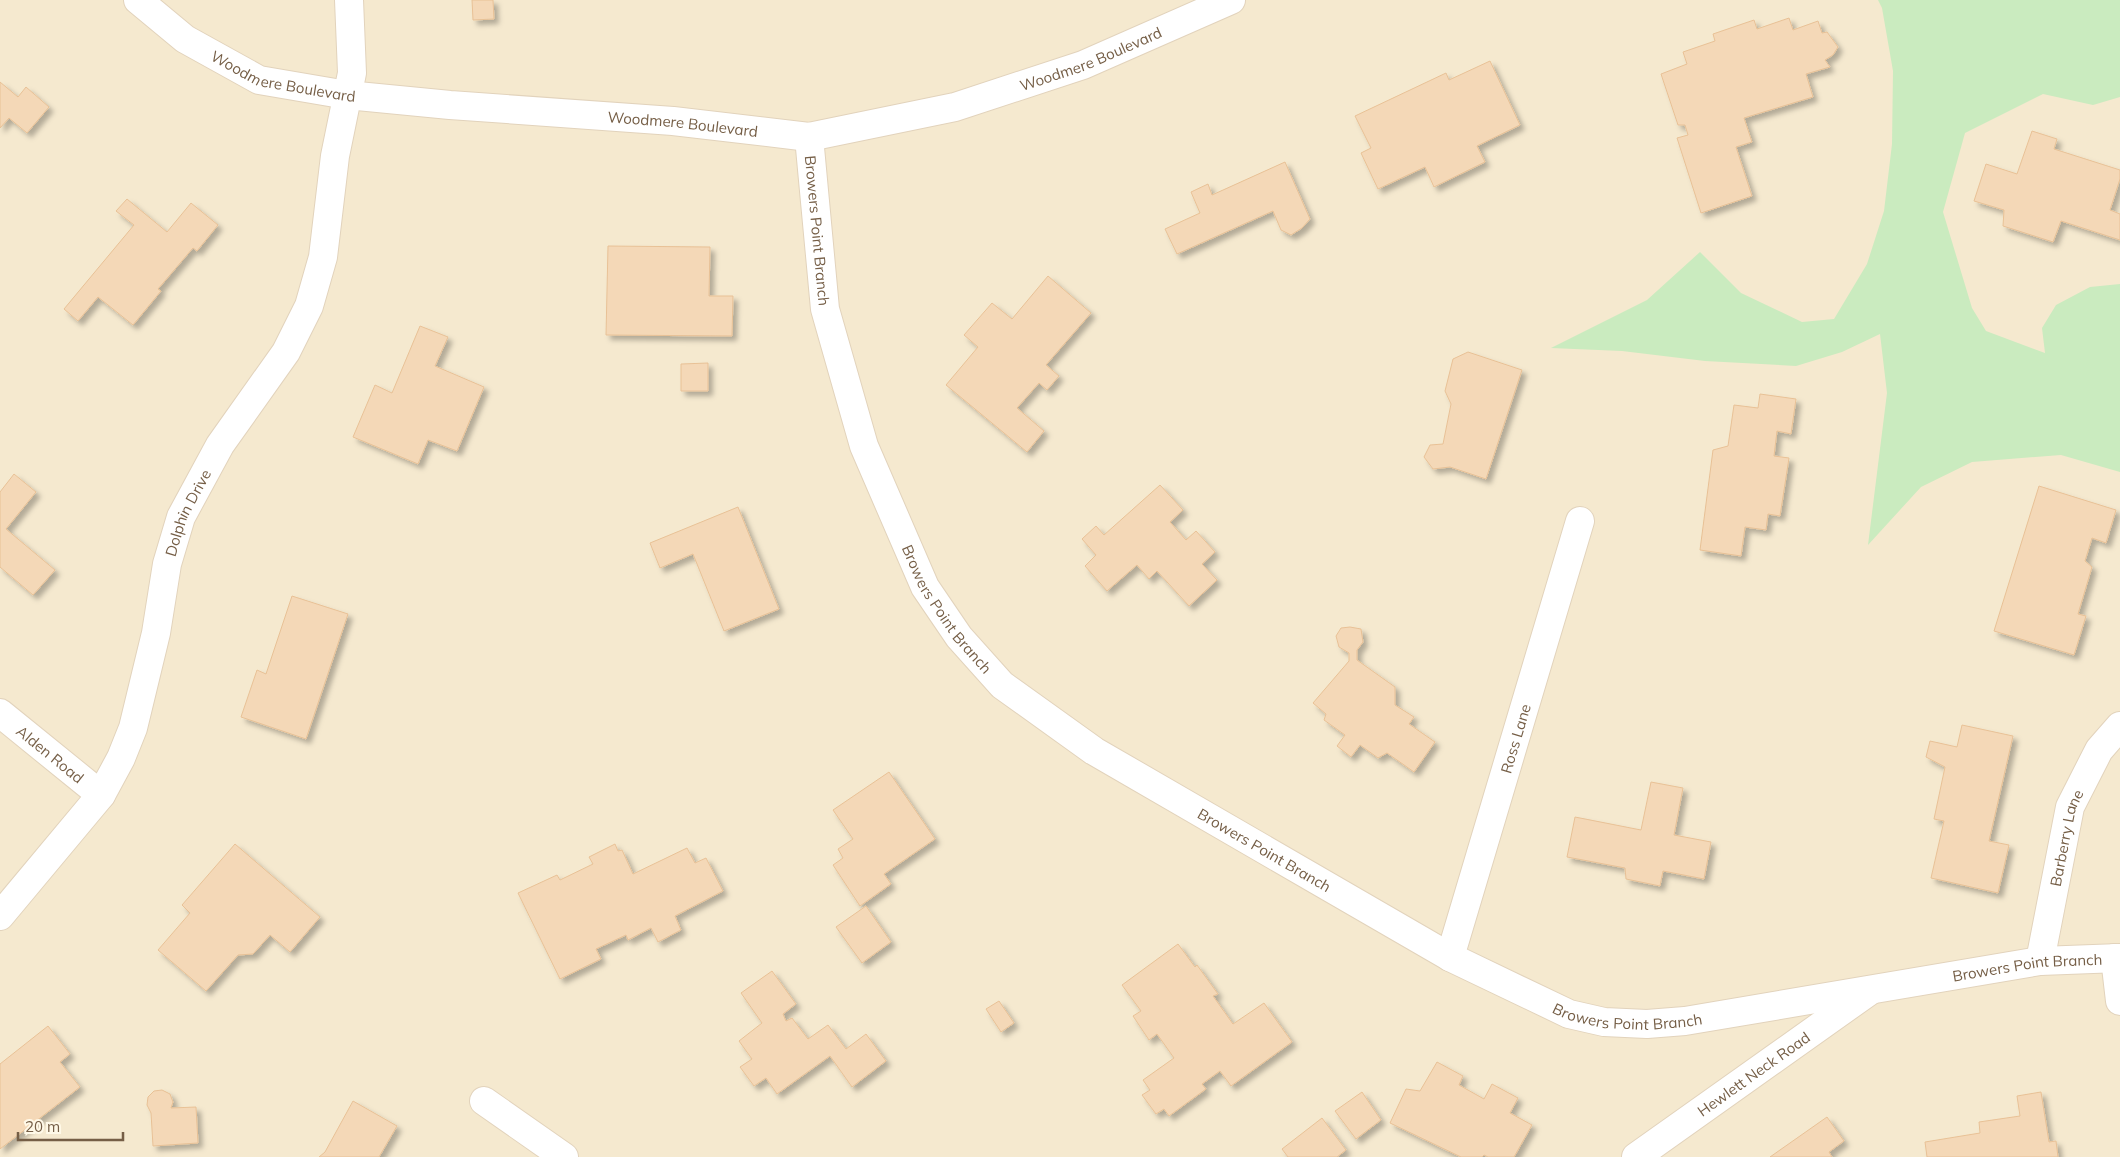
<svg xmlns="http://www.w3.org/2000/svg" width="2120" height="1157" font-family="Mulish,sans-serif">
  <defs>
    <filter id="shadow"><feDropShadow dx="4.5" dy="4.5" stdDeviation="2.5" flood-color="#0004"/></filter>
  </defs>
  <rect width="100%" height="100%" fill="#fdf6e0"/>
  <rect fill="#f5e9cf" x="0" y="0" width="2120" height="1157"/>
  <polygon fill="#caebbf" points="1878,0 2120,0 2120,97 2093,105 2043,94 1965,133 1943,212 1972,308 1986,331 2045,353 2042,328 2056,305 2090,287 2120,284 2120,472 2061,455 1972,462 1921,487 1868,545 1887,393 1880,334 1842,352 1796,366 1705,361 1622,351 1551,348 1647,300 1700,252 1741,293 1802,322 1834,319 1867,264 1884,211 1892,144 1893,71 1882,8"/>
  <g fill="#f4d8b7" stroke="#e8c196" filter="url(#shadow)">
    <polygon points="472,0 493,0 494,19 473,20"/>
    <polygon points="1789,18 1793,30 1818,21 1822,33 1827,32 1838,47 1833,55 1825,60 1830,67 1806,74 1813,97 1744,118 1752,142 1736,147 1752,196 1701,213 1677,138 1688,135 1685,125 1678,125 1661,74 1687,64 1683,52 1715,41 1713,34 1754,20 1757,29"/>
    <polygon points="1490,61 1520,125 1477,146 1485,162 1434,187 1425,167 1378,189 1361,153 1371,148 1355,116 1446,73 1449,80"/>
    <polygon points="0,82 18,97 26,87 49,107 27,133 9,118 0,128"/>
    <polygon points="2032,131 2057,139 2054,149 2120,170 2120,179 2110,210 2120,214 2120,240 2061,221 2053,242 2003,226 2004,210 1974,201 1986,164 2017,174"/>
    <polygon points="1285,162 1310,219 1302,228 1291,235 1281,230 1273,211 1177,254 1165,229 1200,213 1191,192 1208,184 1212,195"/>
    <polygon points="127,199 167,232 191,203 218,225 197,251 193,248 158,289 161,291 133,325 98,297 78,321 64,309 134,225 116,211"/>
    <polygon points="608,246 710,247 709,296 733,296 732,336 606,335"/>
    <polygon points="1048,276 1091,313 1046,365 1059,376 1047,390 1039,383 1017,408 1044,431 1027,452 946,385 978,347 964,335 992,303 1012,319"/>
    <polygon points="420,326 448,337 435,366 484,387 457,451 428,440 418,464 353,437 375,385 392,393"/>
    <polygon points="1468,352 1522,370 1486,479 1450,467 1433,469 1424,457 1430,445 1443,444 1451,404 1445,391 1453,359"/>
    <polygon points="708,363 708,391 681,391 681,364"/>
    <polygon points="1760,394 1796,399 1791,434 1777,431 1774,456 1789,458 1780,516 1768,514 1766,530 1745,527 1741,556 1700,550 1713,450 1728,446 1734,405 1758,408"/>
    <polygon points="14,474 36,492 6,529 55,570 33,595 0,567 0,492"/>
    <polygon points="1160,485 1183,510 1170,522 1186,540 1196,531 1215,552 1202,564 1217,580 1189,606 1157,571 1149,579 1137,565 1107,591 1085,566 1096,555 1082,539 1096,526 1104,535"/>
    <polygon points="2039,486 2116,510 2106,543 2092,538 2085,561 2092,567 2078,614 2086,616 2074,655 1994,631"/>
    <polygon points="738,507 779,609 724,631 693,554 660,568 650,543"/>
    <polygon points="292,596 348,614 306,739 241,717 257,670 266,674"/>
    <polygon points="1350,627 1361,629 1363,642 1357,650 1357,660 1395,687 1395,705 1414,717 1409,724 1435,742 1414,772 1387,753 1378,758 1360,745 1351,757 1337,746 1345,735 1324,720 1326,714 1313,703 1349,661 1349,653 1339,647 1336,636 1341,628"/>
    <polygon points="1962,725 2013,736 1989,841 2009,845 1998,893 1931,878 1944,821 1934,819 1945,767 1926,757 1930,741 1957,747"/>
    <polygon points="889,772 935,839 884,874 891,884 860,906 833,865 843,858 838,849 853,839 833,810"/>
    <polygon points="1651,782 1683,788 1674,835 1711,842 1704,879 1663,871 1660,886 1626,879 1625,868 1567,857 1575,817 1641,830"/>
    <polygon points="235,844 320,917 290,952 270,935 253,954 238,955 206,991 158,950 190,913 182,905"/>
    <polygon points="615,844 618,851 622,850 633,874 687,848 695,863 706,858 723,891 675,916 681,930 658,942 651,928 628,940 626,935 596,949 601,959 560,979 518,893 557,875 560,880 593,864 589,857"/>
    <polygon points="866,906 891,942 862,963 836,927"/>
    <polygon points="1178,944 1195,967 1197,965 1218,994 1213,996 1233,1024 1264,1003 1292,1042 1231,1086 1220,1071 1202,1084 1206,1089 1169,1116 1164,1109 1156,1114 1142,1095 1150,1090 1143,1080 1174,1058 1157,1034 1149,1040 1133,1016 1141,1011 1122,985"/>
    <polygon points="772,971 796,1004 783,1014 786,1021 792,1018 808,1039 828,1025 846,1049 866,1034 886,1061 852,1087 830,1056 777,1094 766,1078 754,1086 740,1067 752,1059 739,1041 762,1023 741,993"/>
    <polygon points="999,1001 1014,1023 1001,1032 986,1009"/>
    <polygon points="48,1026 70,1054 60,1062 80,1087 0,1149 0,1064"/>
    <polygon points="1437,1062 1463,1076 1459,1085 1484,1099 1492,1084 1518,1098 1510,1113 1532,1125 1514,1157 1488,1157 1484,1155 1482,1157 1461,1157 1390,1123 1406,1089 1420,1091"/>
    <polygon points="162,1090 170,1094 173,1102 171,1108 196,1107 198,1143 153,1146 151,1113 147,1105 148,1097 154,1091"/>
    <polygon points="1362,1092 1381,1120 1356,1139 1335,1111"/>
    <polygon points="2041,1092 2049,1142 2056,1141 2058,1157 1927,1157 1925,1142 1980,1133 1979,1122 2020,1116 2017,1096"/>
    <polygon points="353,1101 397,1126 379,1157 319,1157 325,1152"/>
    <polygon points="1827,1117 1844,1141 1829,1152 1832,1157 1770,1157"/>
    <polygon points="1322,1118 1346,1150 1337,1157 1288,1157 1282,1149"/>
  </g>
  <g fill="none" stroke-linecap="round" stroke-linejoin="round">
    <defs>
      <g id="minor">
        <path id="s1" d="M0,713L101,795"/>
        <path id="s2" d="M0,916L101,795L121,758L133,728L156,633L167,564L181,517L220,445L286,352L309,306L323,257L335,156L352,73L349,0"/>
        <path id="s3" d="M1450,957L1580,521"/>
        <polyline points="2115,958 2120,1001"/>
        <path id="s4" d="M2040,961L2070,807L2099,750L2120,726"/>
        <polyline points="484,1101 564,1157"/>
        <path id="s5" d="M1636,1157L1871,990"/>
      </g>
      <g id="tertiary">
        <path id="s6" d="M138,0L185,39L259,80L347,95L450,105L673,121L809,137L955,107L1083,65L1231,0"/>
        <path id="s7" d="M809,137L825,309L864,446L925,587L959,637L1002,685L1094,751L1450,957L1569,1014L1604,1022L1647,1024L1685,1021L2040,961L2120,958"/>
      </g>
    </defs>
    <use href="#minor" stroke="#e2d3bc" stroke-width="30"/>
    <use href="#tertiary" stroke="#e2d3bc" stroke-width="30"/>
    <use href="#minor" stroke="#fff" stroke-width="28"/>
    <use href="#tertiary" stroke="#fff" stroke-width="28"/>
  </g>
  <g text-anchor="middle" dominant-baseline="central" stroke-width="4" stroke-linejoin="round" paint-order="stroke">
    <g font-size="15" fill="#755e46" stroke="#fff9e8">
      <text stroke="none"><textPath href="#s6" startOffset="992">Woodmere Boulevard</textPath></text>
      <text stroke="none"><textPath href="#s6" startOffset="168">Woodmere Boulevard</textPath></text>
      <text stroke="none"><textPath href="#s6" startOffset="572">Woodmere Boulevard</textPath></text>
      <text stroke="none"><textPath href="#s7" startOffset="94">Browers Point Branch</textPath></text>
      <text stroke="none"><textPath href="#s2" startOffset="455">Dolphin Drive</textPath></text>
      <text stroke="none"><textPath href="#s7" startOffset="499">Browers Point Branch</textPath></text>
      <text stroke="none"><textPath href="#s3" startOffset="228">Ross Lane</textPath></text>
      <text stroke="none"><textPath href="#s1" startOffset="65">Alden Road</textPath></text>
      <text stroke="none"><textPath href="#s4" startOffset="126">Barberry Lane</textPath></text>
      <text stroke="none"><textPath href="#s7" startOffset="904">Browers Point Branch</textPath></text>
      <text stroke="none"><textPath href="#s7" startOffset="1714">Browers Point Branch</textPath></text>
      <text stroke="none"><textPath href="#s7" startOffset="1309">Browers Point Branch</textPath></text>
      <text stroke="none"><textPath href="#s5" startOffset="144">Hewlett Neck Road</textPath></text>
    </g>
  </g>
  <path d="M18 1132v8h105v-8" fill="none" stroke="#755e46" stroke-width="2.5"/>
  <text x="25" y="1132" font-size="15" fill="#755e46" stroke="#fff9e8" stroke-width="4" paint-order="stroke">20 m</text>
</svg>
